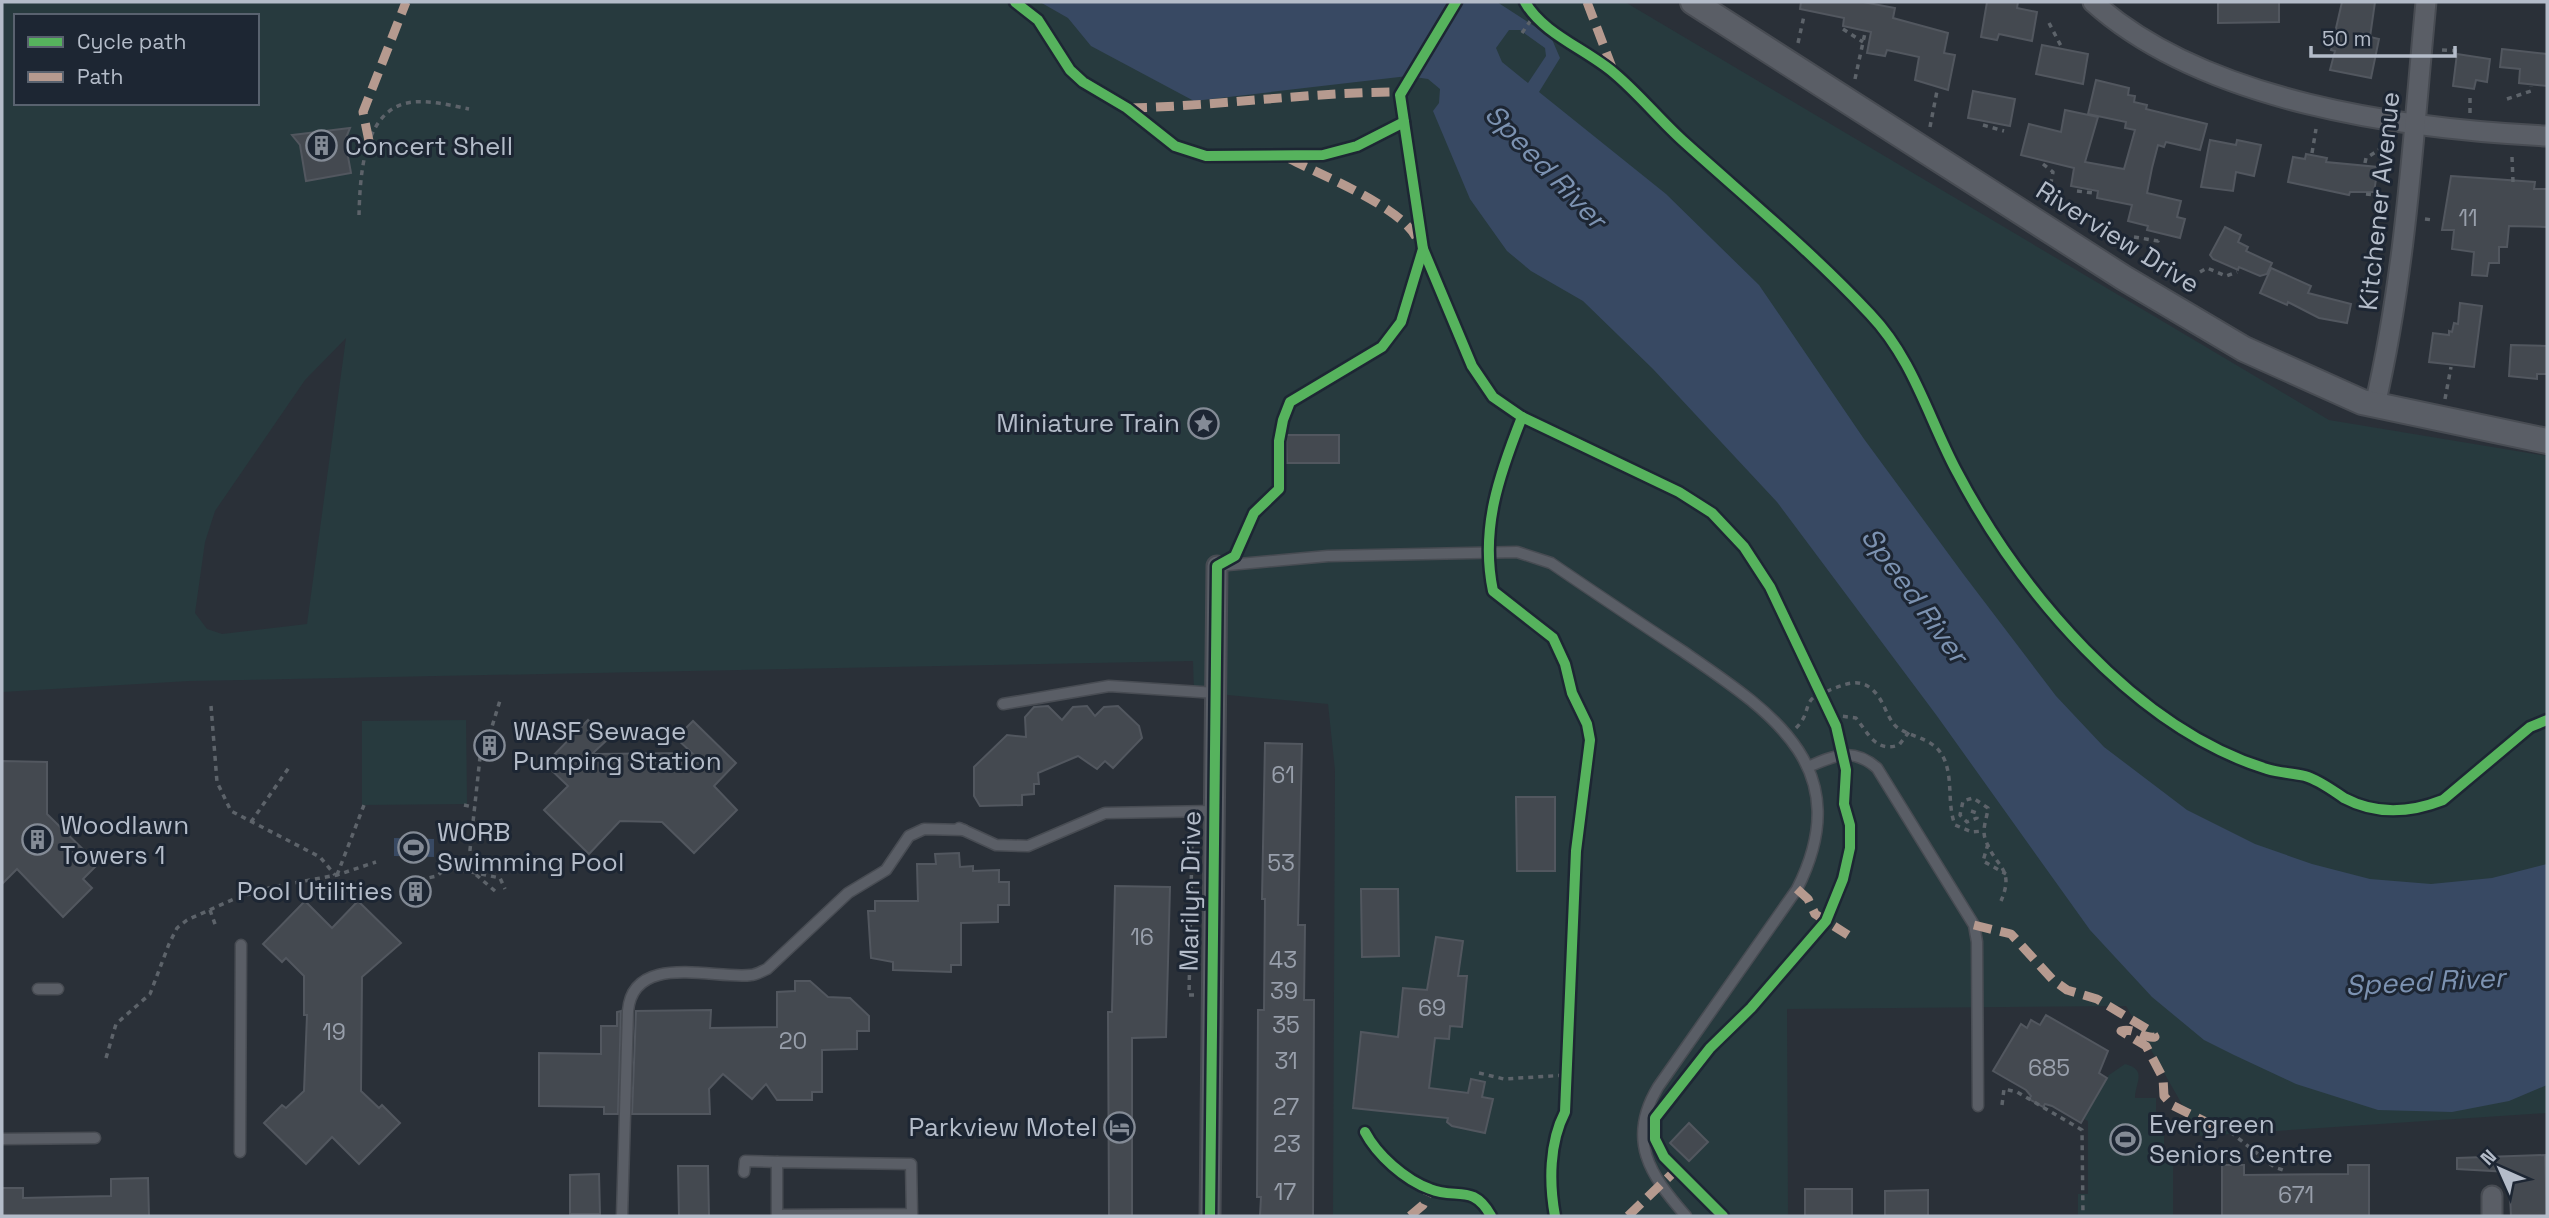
<svg xmlns="http://www.w3.org/2000/svg" width="2549" height="1218" font-family="'Space Grotesk',sans-serif">
  <rect width="100%" height="100%" fill="#2a3038"/>
  <g fill="#273a3e" fill-rule="evenodd">
    <path d="M2,2H1625L2329,420L2547,456V1113L2200,1136L2126,1006L1787,1009L1788,1216H1333L1335,770L1328,704L1194,692L1193,661L189,681L2,692ZM16,16H257V103H16ZM346,338L307,624L222,634L207,629L195,613L205,542L215,511L305,380Z"/>
    <polygon points="466,720 467,804 362,805 362,721"/>
    <path d="M2125,1064C2148,1070 2135,1083 2135,1098H2156V1125L2164,1126V1150H2173V1216H2078V1194H2088V1121L2084,1119L2109,1075Z"/>
  </g>
  <g fill="#384963" fill-rule="evenodd">
    <path d="M1040,2H1497L1551,37L1560,58L1539,92L1666,194L1759,285L1864,439L1964,575L2056,696L2104,747L2187,810L2255,844L2312,864L2370,879L2431,884L2492,878L2547,864V1085L2509,1101L2452,1112L2378,1110L2296,1084L2234,1055L2204,1040L2152,997L2090,930L1937,716L1777,502L1653,369L1583,301L1531,271L1507,251L1470,199L1433,111L1439,103L1440,89L1428,79L1408,76L1194,101L1091,46L1068,18ZM1509,30H1520L1545,48L1546,56L1528,83L1502,62L1496,48Z"/>
    <polygon points="394,838 434,839 434,857 394,856"/>
  </g>
  <g fill="#444950" stroke="#52575f" stroke-width="2">
    <polygon points="1801,2 1863,2 1895,8 1893,18 1948,33 1944,53 1955,55 1948,90 1915,80 1919,57 1887,50 1885,56 1867,53 1871,32 1843,26 1844,18 1800,9"/>
    <polygon points="1987,2 2018,2 2017,8 2037,12 2032,41 1999,34 1997,40 1981,37"/>
    <polygon points="2218,2 2279,2 2279,22 2218,23"/>
    <polygon points="2342,2 2375,2 2370,37 2379,39 2371,78 2330,70 2335,51 2331,50"/>
    <polygon points="2042,45 2088,54 2083,84 2036,74"/>
    <polygon points="2502,49 2547,54 2547,86 2519,83 2520,69 2500,67"/>
    <polygon points="2457,54 2490,59 2487,82 2476,80 2474,89 2453,86"/>
    <polygon points="2096,80 2129,88 2128,95 2135,96 2134,102 2147,105 2146,109 2207,124 2200,150 2166,142 2164,147 2158,145 2152,168 2147,193 2181,201 2177,217 2185,219 2180,238 2147,230 2148,226 2128,221 2132,205 2097,198 2098,191 2071,186 2074,168 2021,155 2029,124 2061,132 2065,110 2098,117 2085,162 2124,169 2135,130 2125,128 2126,122 2088,114"/>
    <polygon points="1973,91 2015,99 2010,126 1968,118"/>
    <polygon points="350,128 345,140 351,173 306,181 300,145 292,135"/>
    <polygon points="2210,140 2236,145 2237,140 2261,145 2254,176 2236,172 2233,191 2201,187"/>
    <polygon points="2306,154 2327,158 2326,162 2378,167 2374,192 2350,192 2349,195 2288,182 2293,157 2305,159"/>
    <polygon points="2451,176 2535,182 2534,189 2547,189 2547,227 2509,226 2507,247 2499,247 2499,263 2489,263 2487,276 2472,275 2474,252 2452,249 2454,230 2442,230"/>
    <polygon points="2225,227 2241,235 2238,242 2248,247 2246,251 2272,263 2267,274 2260,276 2239,267 2238,270 2213,259 2210,255"/>
    <polygon points="2271,268 2311,286 2308,293 2351,304 2347,323 2319,318 2288,302 2287,305 2260,293"/>
    <polygon points="2460,303 2482,306 2474,367 2429,362 2433,333 2449,335 2449,331 2452,332 2454,323 2458,324"/>
    <polygon points="2511,345 2547,346 2547,374 2537,374 2537,379 2509,376"/>
    <polygon points="1286,435 1339,435 1339,463 1287,463"/>
    <polygon points="1048,706 1062,720 1073,707 1087,706 1095,716 1104,707 1118,706 1139,726 1142,738 1113,768 1105,761 1097,769 1078,756 1038,773 1039,784 1034,784 1034,794 1022,795 1022,805 980,806 974,796 974,767 1007,735 1026,737 1025,717 1034,707"/>
    <polygon points="588,720 608,739 592,754 692,753 676,738 693,721 736,763 714,786 737,810 694,853 662,822 620,821 589,854 544,810 568,786 545,764"/>
    <polygon points="1265,743 1302,744 1298,925 1305,925 1304,1000 1314,1000 1313,1216 1260,1216 1261,1197 1257,1197 1258,1010 1264,1010 1265,899 1262,899"/>
    <polygon points="2,761 47,762 47,814 98,864 83,879 92,888 63,917 17,869 2,884"/>
    <polygon points="1516,797 1555,797 1555,871 1517,871"/>
    <polygon points="959,853 960,867 973,866 973,871 999,870 999,882 1009,882 1009,905 998,905 998,922 961,923 961,965 951,965 951,972 893,970 893,962 871,958 868,911 875,911 875,901 918,901 917,864 936,864 935,854"/>
    <polygon points="1115,886 1170,887 1166,1037 1132,1038 1132,1216 1109,1216 1108,1012 1112,1012"/>
    <polygon points="1361,889 1398,889 1399,956 1362,957"/>
    <polygon points="305,901 332,928 358,901 401,943 362,977 361,1091 379,1108 382,1105 400,1123 359,1164 332,1137 306,1164 264,1123 282,1105 286,1108 304,1091 307,1015 304,1015 304,976 286,958 282,962 263,944"/>
    <polygon points="1436,937 1463,941 1458,976 1467,976 1462,1027 1450,1026 1449,1039 1435,1038 1429,1088 1468,1093 1471,1079 1485,1082 1482,1097 1493,1099 1485,1133 1452,1126 1447,1122 1448,1118 1353,1108 1361,1032 1398,1037 1403,988 1427,990"/>
    <polygon points="795,981 810,981 828,997 850,998 869,1016 869,1031 857,1031 857,1049 822,1050 822,1092 812,1092 812,1100 777,1100 766,1084 752,1099 723,1074 709,1089 710,1114 632,1114 636,1011 711,1010 710,1028 777,1027 777,992 795,991"/>
    <polygon points="621,1011 618,1114 604,1114 604,1107 539,1106 539,1053 601,1054 601,1026 617,1026 617,1012"/>
    <polygon points="2046,1015 2108,1051 2099,1073 2107,1078 2081,1123 2052,1106 2045,1104 2043,1107 2029,1099 2031,1096 2026,1090 1993,1071 2021,1024 2027,1028 2031,1020 2040,1025"/>
    <polygon points="1689,1123 1708,1142 1689,1161 1670,1143"/>
    <polygon points="2545,1155 2547,1216 2511,1216 2509,1172 2457,1169 2457,1158"/>
    <polygon points="2222,1165 2244,1165 2244,1175 2348,1174 2348,1165 2369,1165 2369,1216 2222,1216"/>
    <polygon points="678,1166 708,1166 709,1216 679,1216"/>
    <polygon points="599,1174 600,1214 570,1214 570,1175"/>
    <polygon points="148,1178 149,1216 2,1216 2,1188 23,1188 23,1198 111,1196 111,1179"/>
    <rect x="1805" y="1189" width="47" height="27"/>
    <polygon points="1928,1190 1928,1216 1885,1216 1885,1191"/>
  </g>
  <g fill="none" stroke-linecap="round" stroke-linejoin="round">
    <defs>
      <g id="service">
        <path d="M1217,566L1328,556L1517,552L1551,563C1595,593 1640,623 1684,652C1773,713 1858,768 1797,889L1658,1087C1626,1140 1650,1175 1686,1216"/>
        <polyline points="1003,704 1109,686 1216,693"/>
        <path d="M1808,767C1835,755 1853,747 1877,768L1974,925L1977,942L1978,1106"/>
        <polyline points="959,828 996,845 1028,846 1105,813 1213,811"/>
        <polyline points="38,989 58,989"/>
        <polyline points="2,1139 95,1138"/>
        <polyline points="240,1152 241,945"/>
        <polyline points="744,1172 745,1161 777,1162"/>
        <path d="M622,1216L628,1011C633,951 716,980 751,975C756,975 762,971 767,969L848,893L886,870L909,836L924,829L964,830"/>
        <polyline points="777,1216 777,1162 911,1164 912,1214 777,1215"/>
      </g>
      <g id="minor">
        <path d="M2093,2C2204,102 2403,129 2547,136"/>
        <path d="M2375,405C2406,272 2413,137 2426,2"/>
        <polyline points="2492,1196 2492,1216"/>
        <polyline points="1210,1216 1217,566"/>
      </g>
      <polyline id="tertiary" points="1693,2 2124,278 2244,349 2362,402 2547,441"/>
    </defs>
    <use href="#service" stroke="#484c53" stroke-width="13"/>
    <use href="#minor" stroke="#484c53" stroke-width="23"/>
    <use href="#tertiary" stroke="#484c53" stroke-width="28"/>
    <g stroke="#5d636a" stroke-width="3.5" stroke-dasharray="5 5" stroke-linecap="butt">
      <polyline points="2049,23 2061,46"/>
      <polyline points="1843,29 1863,42"/>
      <polyline points="1522,33 1533,17"/>
      <polyline points="1798,43 1804,16"/>
      <polyline points="2442,50 2459,51"/>
      <polyline points="1855,79 1865,33"/>
      <polyline points="2507,99 2531,91 2531,86"/>
      <polyline points="2470,113 2470,94"/>
      <polyline points="1983,125 2004,131"/>
      <polyline points="1930,127 1937,91"/>
      <polyline points="2312,153 2316,129"/>
      <polyline points="2512,157 2513,182"/>
      <polyline points="2365,163 2366,158 2379,150 2382,141"/>
      <polyline points="2043,164 2053,172 2047,203"/>
      <polyline points="2077,191 2093,193"/>
      <polyline points="2366,194 2391,197"/>
      <path d="M359,215C360,180 362,117 403,104C423,98 449,105 469,109"/>
      <polyline points="2425,219 2433,220"/>
      <polyline points="2134,237 2158,241 2160,236"/>
      <polyline points="2200,272 2207,268 2226,276 2237,272"/>
      <polyline points="2445,399 2451,367"/>
      <polyline points="211,706 217,782 231,811 320,857 335,875"/>
      <path d="M1833,715L1856,718C1868,733 1876,753 1899,745L1909,732"/>
      <path d="M1796,728C1808,716 1805,708 1811,700C1815,695 1824,693 1830,690C1849,682 1864,677 1878,696C1885,705 1889,722 1898,728C1915,739 1936,738 1945,761C1953,782 1947,804 1955,825L1972,832L1983,831"/>
      <polyline points="464,805 473,807"/>
      <path d="M1971,811L1977,813V818L1967,822L1960,815L1963,801L1973,798L1988,808C1987,819 1981,830 1986,841C1996,868 2015,868 2001,901"/>
      <polyline points="251,822 290,766"/>
      <polyline points="1988,844 1983,861 2006,874"/>
      <polyline points="442,866 500,878 505,889"/>
      <polyline points="337,875 364,805"/>
      <polyline points="413,885 414,881 437,876 446,868"/>
      <polyline points="495,891 474,873 470,850 482,739 491,730 501,697"/>
      <polyline points="210,910 216,927"/>
      <polyline points="1194,995 1189,995 1192,844 1197,844"/>
      <polyline points="106,1058 116,1024 150,994 169,944 177,928 187,920 234,899 272,887 337,875 376,862"/>
      <polyline points="1479,1073 1504,1079 1567,1075"/>
      <polyline points="2002,1105 2004,1089 2017,1092 2082,1130 2083,1216"/>
      <polyline points="2212,1125 2228,1130 2274,1167 2283,1170"/>
    </g>
    <use href="#service" stroke="#5a5e66" stroke-width="10"/>
    <use href="#minor" stroke="#5a5e66" stroke-width="19"/>
    <use href="#tertiary" stroke="#5a5e66" stroke-width="24"/>
    <g stroke="#b69a8f" stroke-width="9" stroke-dasharray="18 9" stroke-linecap="butt">
      <polyline points="1587,2 1613,70"/>
      <path d="M1129,108C1220,106 1310,92 1401,92"/>
      <polyline points="369,141 363,112 406,2"/>
      <path d="M1290,159C1323,176 1399,206 1416,237"/>
      <polyline points="1797,889 1808,899 1815,914 1848,935"/>
      <path d="M1974,925L2011,934L2053,980L2067,990L2097,999L2152,1032L2155,1037C2143,1039 2134,1027 2121,1031L2146,1046L2163,1078L2164,1096L2172,1105L2212,1125"/>
      <polyline points="1410,1216 1423,1205 1430,1189"/>
      <polyline points="1628,1216 1676,1170"/>
    </g>
    <defs>
      <g id="cycleway">
        <polyline points="1015,2 1038,20 1070,70 1083,82 1127,108 1175,146 1206,156 1323,155 1357,146 1404,122"/>
        <path d="M1525,2C1543,34 1586,49 1614,73C1638,93 1659,119 1682,140C1745,197 1812,252 1870,314C1913,359 1928,417 1956,470C2019,590 2134,728 2267,769C2280,773 2293,773 2305,776C2319,780 2332,790 2344,798C2376,815 2410,813 2443,800L2530,727L2547,720"/>
        <polyline points="1423,249 1472,366 1493,397 1522,417 1679,492 1712,513 1744,547 1770,587 1836,726 1846,770 1844,804 1850,825 1850,848 1843,879 1826,921 1751,1008 1710,1048 1655,1118 1655,1139 1664,1157 1723,1216"/>
        <path d="M1522,417C1499,475 1480,529 1493,591L1553,638L1565,664L1572,693L1587,724L1590,740L1576,851L1565,1112C1549,1143 1549,1183 1555,1216"/>
        <path d="M1365,1132C1377,1155 1405,1180 1430,1189C1456,1200 1473,1183 1491,1216"/>
        <polyline points="1210,1216 1217,566 1235,556 1254,513 1279,489 1279,441 1283,420 1290,402 1382,347 1401,322 1423,249 1400,95 1456,2"/>
      </g>
    </defs>
    <use href="#cycleway" stroke="#1d2633" stroke-width="15"/>
    <use href="#cycleway" stroke="#56b35d" stroke-width="10"/>
  </g>
  <defs>
    <symbol id="building-ring" viewBox="-11 -11 22 22"><circle r="9.5" fill="#1d2633" stroke="#848b96" stroke-width="1.5"/><path d="M-4-6H4V6H1V3H-1V6H-4ZM-2.5-4.3h1.7v1.8h-1.7ZM.8-4.3h1.7v1.8H.8ZM-2.5-1h1.7V.8h-1.7ZM.8-1h1.7V.8H.8Z" fill="#848b96"/></symbol>
    <symbol id="sight-ring" viewBox="-11 -11 22 22"><circle r="9.5" fill="#1d2633" stroke="#848b96" stroke-width="1.5"/><path d="M0-6L1.8-2.2L6-1.7L2.9 1.2L3.7 5.4L0 3.3L-3.7 5.4L-2.9 1.2L-6-1.7L-1.8-2.2Z" fill="#848b96"/></symbol>
    <symbol id="stadium-ring" viewBox="-11 -11 22 22"><circle r="9.5" fill="#1d2633" stroke="#848b96" stroke-width="1.5"/><path d="M0-5a6.5 5 0 1 0 0 10a6.5 5 0 1 0 0-10ZM-3.5-1.8h7v3.6h-7Z" fill="#848b96"/></symbol>
    <symbol id="hotel-ring" viewBox="-11 -11 22 22"><circle r="9.5" fill="#1d2633" stroke="#848b96" stroke-width="1.5"/><path d="M-6-4.5h1.5V1H6V5H4.5V3h-9V5H-6ZM-4 0a1.8 1.8 0 1 1 3.6 0ZM.5 0V-2.5h3Q6-2.5 6 0Z" fill="#848b96"/></symbol>
  </defs>
  <g fill-rule="evenodd">
    <use href="#building-ring" x="304" y="128" width="35" height="35"/>
    <use href="#sight-ring" x="1186" y="406" width="35" height="35"/>
    <use href="#building-ring" x="472" y="728" width="35" height="35"/>
    <use href="#building-ring" x="20" y="822" width="35" height="35"/>
    <use href="#stadium-ring" x="396" y="830" width="35" height="35"/>
    <use href="#building-ring" x="398" y="874" width="35" height="35"/>
    <use href="#hotel-ring" x="1102" y="1110" width="35" height="35"/>
    <use href="#stadium-ring" x="2108" y="1122" width="35" height="35"/>
  </g>
  <g text-anchor="middle" dominant-baseline="central" stroke-width="6" stroke-linejoin="round" paint-order="stroke">
    <g font-size="23" fill="#989fab">
      <text x="2468" y="218">11</text>
      <text x="1283" y="775">61</text>
      <text x="1281" y="863">53</text>
      <text x="1142" y="937">16</text>
      <text x="1283" y="960">43</text>
      <text x="1284" y="991">39</text>
      <text x="1432" y="1008">69</text>
      <text x="1286" y="1025">35</text>
      <text x="334" y="1032">19</text>
      <text x="793" y="1041">20</text>
      <text x="1286" y="1061">31</text>
      <text x="2049" y="1068">685</text>
      <text x="1286" y="1107">27</text>
      <text x="1287" y="1144">23</text>
      <text x="1285" y="1192">17</text>
      <text x="2296" y="1195">671</text>
    </g>
    <g font-size="26" fill="#b4bcc9" stroke="#1d2633" text-anchor="start">
      <text x="345" y="146">Concert Shell</text>
      <text x="1180" y="423" text-anchor="end">Miniature Train</text>
      <text x="513" y="731">WASF Sewage<tspan x="513" dy="30">Pumping Station</tspan></text>
      <text x="60" y="825">Woodlawn<tspan x="60" dy="30">Towers 1</tspan></text>
      <text x="437" y="832">WORB<tspan x="437" dy="30">Swimming Pool</tspan></text>
      <text x="393" y="891" text-anchor="end">Pool Utilities</text>
      <text x="2149" y="1124">Evergreen<tspan x="2149" dy="30">Seniors Centre</tspan></text>
      <text x="1097" y="1127" text-anchor="end">Parkview Motel</text>
    </g>
    <g font-size="26" fill="#b4bcc9" stroke="#1d2633">
      <text transform="translate(2379 201) rotate(-84)">Kitchener Avenue</text>
      <text transform="translate(2118 237) rotate(32)">Riverview Drive</text>
      <text transform="translate(1190 891) rotate(-89)">Marilyn Drive</text>
    </g>
    <g font-size="28" font-style="italic" fill="#7c92b1" stroke="#1d2633">
      <text transform="translate(1546 166) rotate(46)">Speed River</text>
      <text transform="translate(1915 595) rotate(54)">Speed River</text>
      <text transform="translate(2425 981) rotate(-3)">Speed River</text>
    </g>
  </g>
  <rect width="2549" height="1218" fill="none" stroke="#b4bcc9" stroke-width="7"/>
  <rect x="14" y="14" width="245" height="91" fill="#1d2633" stroke="#59626f" stroke-width="2"/>
  <rect x="28" y="37" width="35" height="10" fill="#56b35d" stroke="#59626f" stroke-width="2"/>
  <text x="77" y="49" font-size="21" fill="#b4bcc9">Cycle path</text>
  <rect x="28" y="72" width="35" height="10" fill="#b69a8f" stroke="#59626f" stroke-width="2"/>
  <text x="77" y="84" font-size="21" fill="#b4bcc9">Path</text>
  <g transform="translate(2500 1169) rotate(315)" stroke="#1d2633" stroke-width="5" paint-order="stroke">
  <path d="M0-5L12 26L0 18L-12 26Z" fill="#b4bcc9"/>
  <text y="-10" font-size="19" font-weight="bold" text-anchor="middle" fill="#b4bcc9">N</text>
  </g>
  <path d="M2311 46v10h144v-10" fill="none" stroke="#b4bcc9" stroke-width="3.5"/>
  <text x="2322" y="46" font-size="21" fill="#b4bcc9" stroke="#1d2633" stroke-width="5" paint-order="stroke">50 m</text>
</svg>
